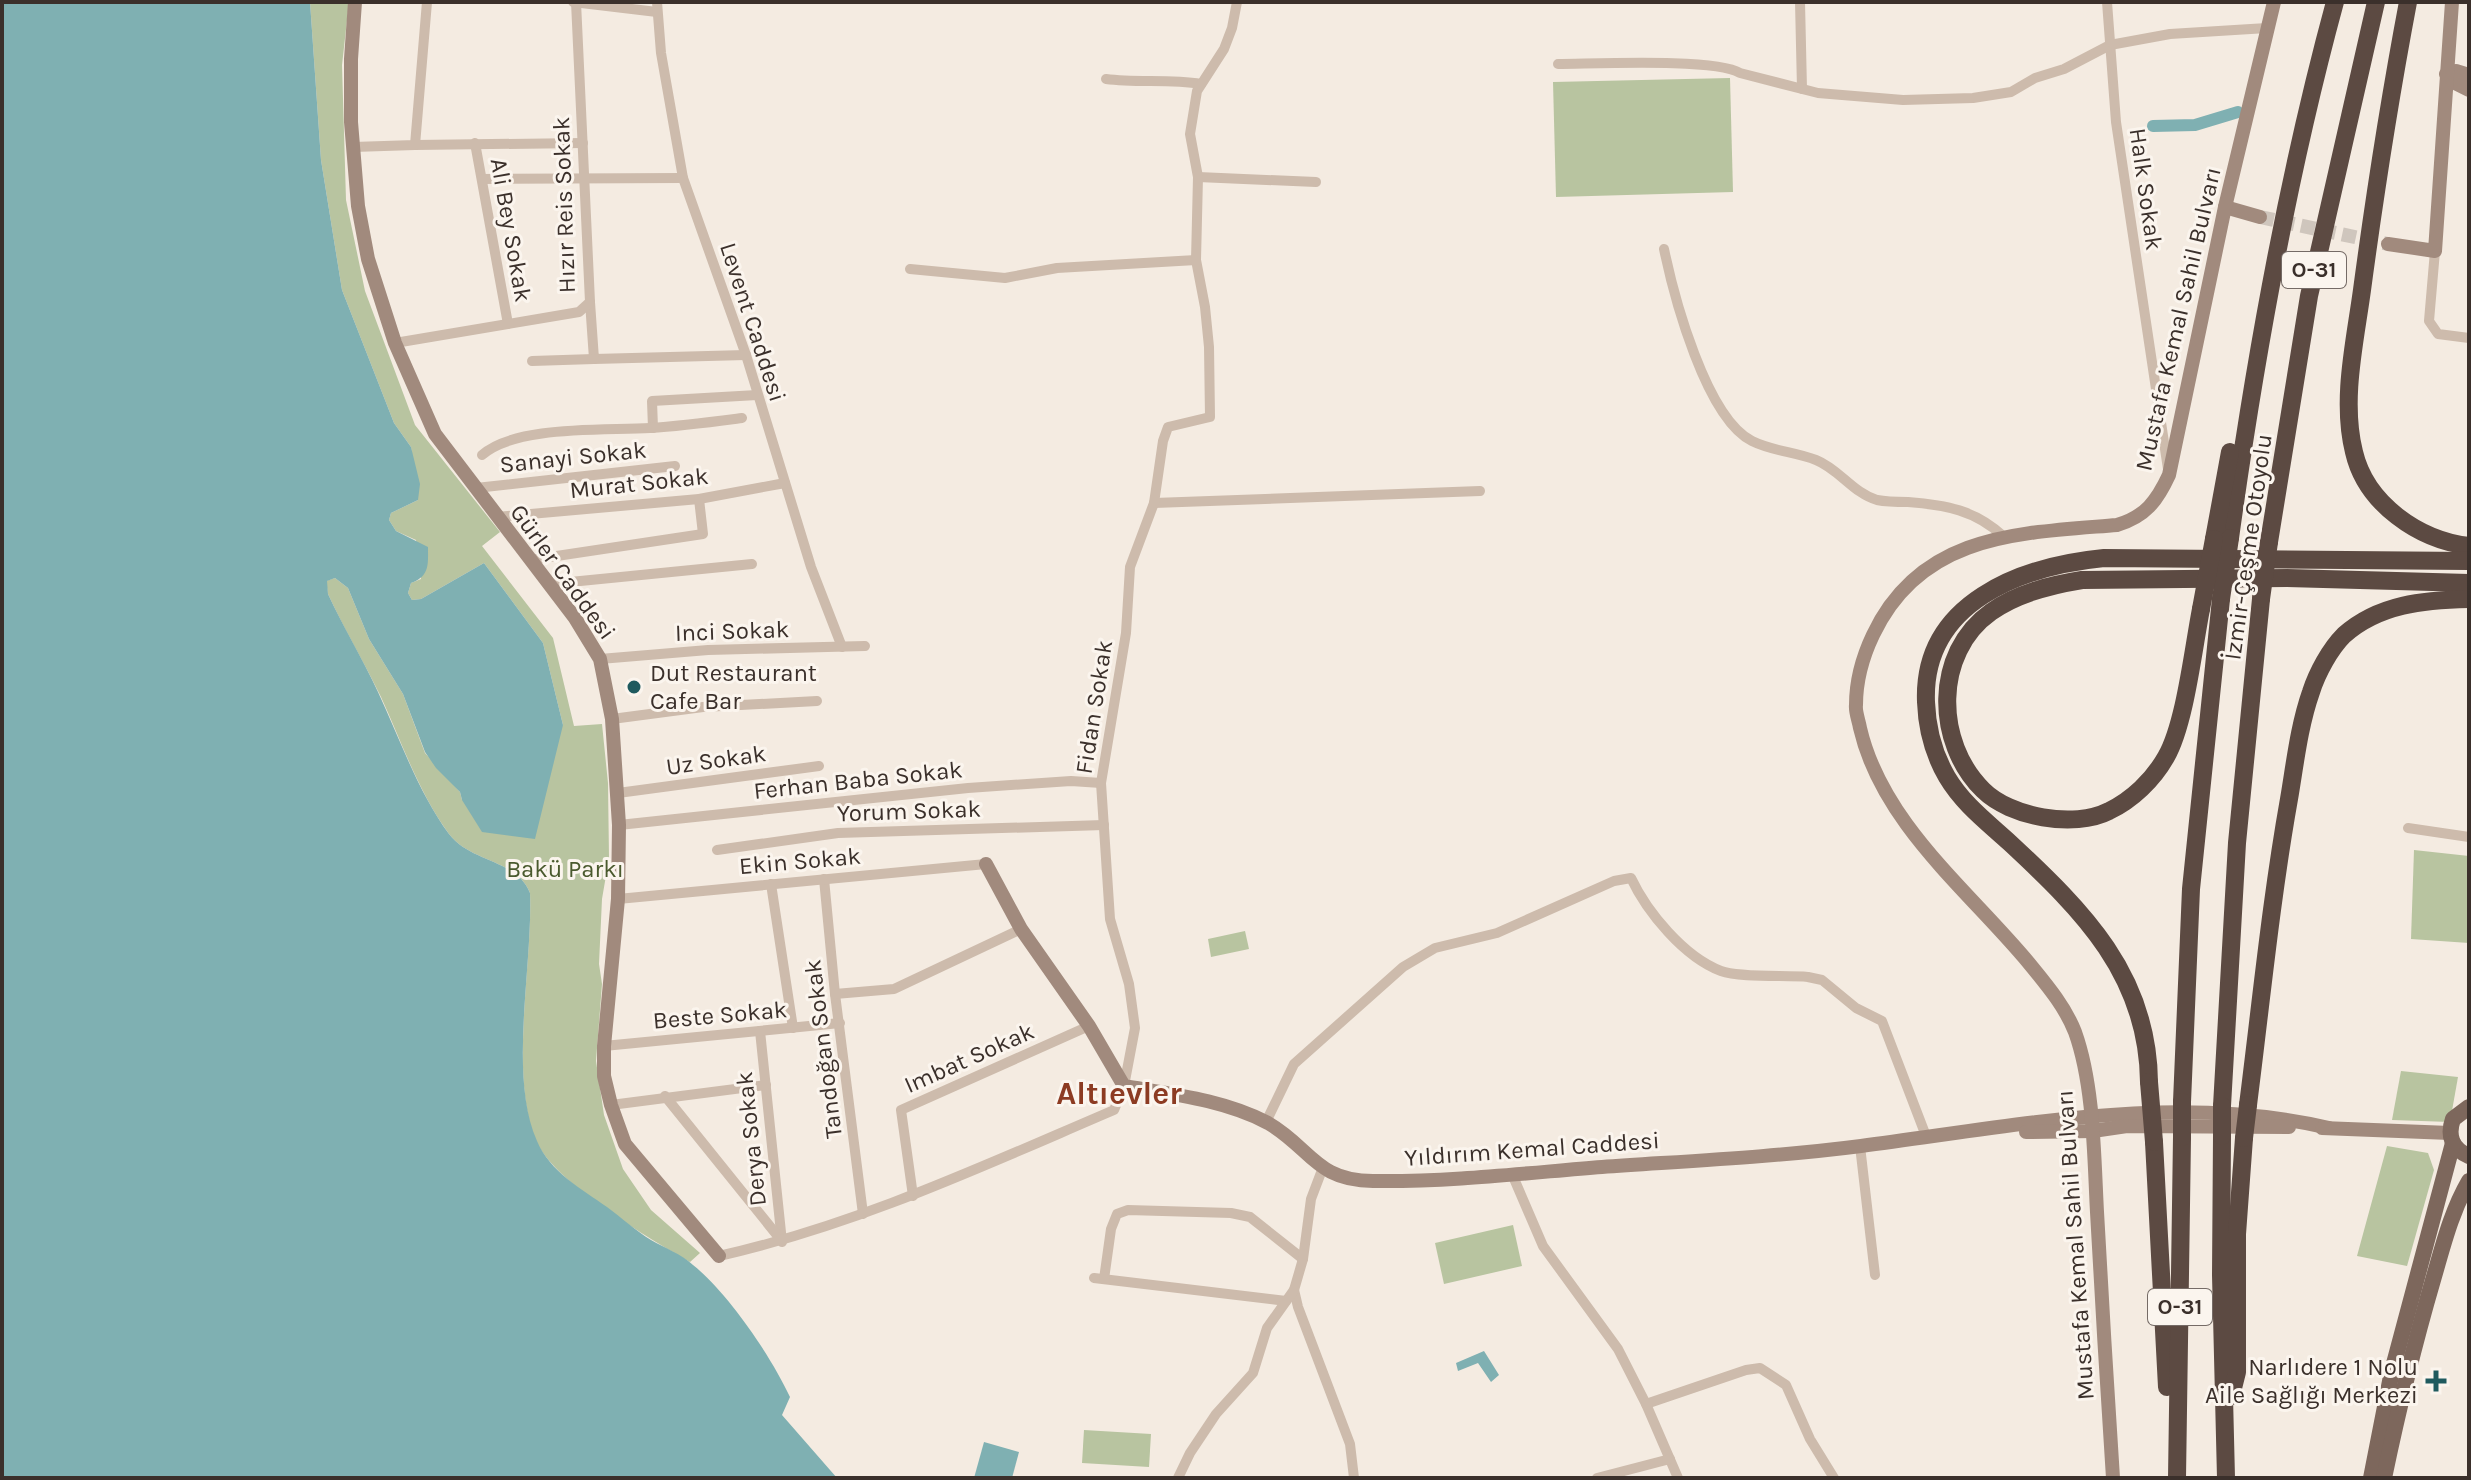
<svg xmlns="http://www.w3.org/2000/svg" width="2471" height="1480" font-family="Karla,sans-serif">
  <rect width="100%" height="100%" fill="#f4ebe1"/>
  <g fill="#b8c4a0">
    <path d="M310,2H349L342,65L346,200L365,291L415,425L500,532L482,546L553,638L574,726L602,724L608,783L609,858L602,899L599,964L602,984L596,1061L604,1115L623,1169L651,1210L700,1253L690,1262C650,1239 557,1184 537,1143C508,1080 533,963 530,893C517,859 471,863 449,834C419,793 402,743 381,697C364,662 344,629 328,594L326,581L335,578L348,588L369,639L403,694L425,753L460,792L462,800L563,725L543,643L484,563L421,599L412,600L408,593L411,583L421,579L416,540L396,531L389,520L391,513L418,500L411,447L394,423L342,290L321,160Z"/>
    <polygon points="1730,78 1733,192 1556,197 1553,82"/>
    <polygon points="2414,850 2469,856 2469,943 2411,939"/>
    <polygon points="1245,931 1249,949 1211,957 1208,939"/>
    <polygon points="2401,1071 2458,1077 2450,1122 2392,1120"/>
    <polygon points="2387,1146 2428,1153 2434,1170 2407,1266 2357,1256"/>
    <polygon points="1513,1225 1522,1266 1444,1284 1435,1243"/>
    <polygon points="1084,1430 1151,1434 1149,1467 1082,1463"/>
  </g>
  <g fill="#7fb0b2">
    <path d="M2,2H310L321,160L342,290L394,423L411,447L420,484L418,500L391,513L389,520L396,531L428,547C428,564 430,576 411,583L408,593L412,600L421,599L484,563L543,643L563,725L535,839L482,832L462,800L460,792L436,768L425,752L403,694L369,639L348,588L335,578L327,581L328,594C343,627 363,659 378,692C400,739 418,792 449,834C471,863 517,859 530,893C533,966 508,1076 537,1141C550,1172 582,1189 607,1207C622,1218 636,1231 651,1240C665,1248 681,1254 693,1265C728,1293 771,1356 790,1397L782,1415L837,1478H2Z"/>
    <polygon points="1484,1351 1499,1375 1491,1382 1478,1363 1458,1371 1456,1363"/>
    <polygon points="984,1442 1019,1452 1012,1478 974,1478"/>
  </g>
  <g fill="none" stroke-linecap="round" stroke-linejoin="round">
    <polyline stroke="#7fb0b2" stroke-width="12" points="2153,126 2195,125 2238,112"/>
    <polyline stroke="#cfc6bd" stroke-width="14" stroke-dasharray="14 7" stroke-linecap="butt" points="2260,217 2388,244"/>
    <g stroke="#cdbbac" stroke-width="10">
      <polyline points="573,2 657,12"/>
      <polyline points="657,2 661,53 683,178 746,355 811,567 842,647"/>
      <polyline points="1800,2 1802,89"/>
      <polyline points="2107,2 2116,122 2168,469"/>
      <path d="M1558,64C1593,64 1716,58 1740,73L1818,93L1903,100L1973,98L2011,92L2035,78L2064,69L2110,45L2170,34L2267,28"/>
      <path d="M1106,79C1137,83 1169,79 1201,84"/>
      <polyline points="475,143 508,324"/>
      <polyline points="415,145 583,143"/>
      <polyline points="353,147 415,145 427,2"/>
      <polyline points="1198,177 1316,182"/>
      <polyline points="482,179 683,178"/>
      <path d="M1664,249C1674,297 1706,418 1752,441C1772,451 1795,452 1816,460C1839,469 1853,493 1877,500C1887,502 1898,502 1908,502C1946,505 1975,510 2003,536"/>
      <polyline points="2435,251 2429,321 2438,334 2469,338"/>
      <polyline points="910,269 1005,278 1057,268 1196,260"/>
      <polyline points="590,302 594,359 746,355"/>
      <polyline points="395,343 579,312 590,302 576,2"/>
      <polyline points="532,361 594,359"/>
      <polyline points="653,428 652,401 757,395"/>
      <path d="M482,455C516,425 605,431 650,428C681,426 711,422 742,418"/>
      <polyline points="476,488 675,466"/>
      <polyline points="1154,503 1480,491"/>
      <polyline points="497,517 699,499 785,483"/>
      <polyline points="530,560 703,534 699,499"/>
      <polyline points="550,584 752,564"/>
      <polyline points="600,659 708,650 865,646"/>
      <polyline points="612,719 703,707 817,701"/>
      <polyline points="618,793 819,766"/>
      <polyline points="619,825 968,788 1071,781 1101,783"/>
      <polyline points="2408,828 2469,837"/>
      <polyline points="717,850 838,833 1104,825"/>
      <polyline points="824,879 835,994 863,1214"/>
      <polyline points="771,884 793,1028"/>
      <polyline points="618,899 986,864"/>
      <polyline points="835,994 894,989 1021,929"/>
      <polyline points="760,1031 782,1242"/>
      <polyline points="604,1046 840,1023"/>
      <polyline points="665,1096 781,1240"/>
      <polyline points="611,1105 766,1085"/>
      <path d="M1266,1122L1294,1064L1403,967L1435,948L1497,933L1614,881L1631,878C1647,912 1684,957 1721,971C1740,978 1786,975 1808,977L1822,980L1856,1008L1882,1021L1926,1136"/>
      <polyline points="1860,1146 1875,1275"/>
      <polyline points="1512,1174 1543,1246 1618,1349 1646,1404 1678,1478"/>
      <polyline points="913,1196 901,1110 1089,1026"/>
      <path d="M719,1256C857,1225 985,1165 1114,1110L1124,1086L1135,1028L1129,984L1110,919L1101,783L1126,633L1130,567L1154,503L1163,441L1168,427L1210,417L1209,347L1205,307L1196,260L1198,177L1190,134L1197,91L1224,49L1232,28L1237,2"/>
      <polyline points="1094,1278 1286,1301"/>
      <polyline points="1104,1279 1111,1229 1117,1214 1128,1210 1231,1213 1250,1217 1303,1259"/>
      <polyline points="1294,1290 1298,1307 1350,1444 1354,1478"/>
      <polyline points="1646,1404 1746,1370 1760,1368 1786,1385 1810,1439 1834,1478"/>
      <polyline points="1178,1478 1190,1453 1216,1414 1253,1373 1267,1328 1294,1290 1303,1259 1311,1199 1322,1170"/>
      <polyline points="1597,1478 1670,1459"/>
    </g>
    <g stroke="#a18a7d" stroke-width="14">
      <polyline points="355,2 351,59 351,122 358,206 368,259 395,343 435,434 575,618 600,659 612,719 619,825 618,899 604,1046 604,1076 611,1105 625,1144 719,1256"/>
      <polyline points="2469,75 2456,71 2446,74 2451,81 2469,90"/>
      <polyline points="2225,207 2260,217"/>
      <polyline points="2388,244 2435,251 2452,2"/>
      <path d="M986,864L1021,929L1089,1026L1124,1086C1171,1094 1225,1100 1268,1123C1311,1148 1316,1181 1373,1181C1449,1182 1526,1173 1602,1167C1688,1161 1776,1157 1861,1146C2016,1126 2175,1092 2329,1128"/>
      <polyline points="2322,1128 2450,1133"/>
      <polyline points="2026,1132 2093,1131 2127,1126 2289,1127"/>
      <path d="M2113,1478C2107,1389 2102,1301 2097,1212C2094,1156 2094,1085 2075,1032C2065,1006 2045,983 2028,962C1968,890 1882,823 1860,728C1859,721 1855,712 1856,705C1856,681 1863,656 1873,635C1921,533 2020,533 2117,525C2145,517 2157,501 2169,475L2225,207L2274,2"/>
    </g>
    <g stroke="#7d675c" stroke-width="16">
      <path d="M2469,1107L2453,1119C2447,1136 2452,1149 2469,1156"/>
      <polyline points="2371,1478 2392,1371 2453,1143"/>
      <path d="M2384,1478C2398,1411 2414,1345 2433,1280C2443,1246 2451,1212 2469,1181"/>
    </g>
    <g stroke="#5c4a42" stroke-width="18">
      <path d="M2408,2C2390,97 2375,193 2362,290C2355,342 2341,400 2354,452C2366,504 2419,540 2469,546"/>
      <path d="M2230,538C2255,358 2287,178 2335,2"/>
      <polyline points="2214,539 2230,452"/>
      <polyline points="2269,542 2309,296 2376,2"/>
      <path d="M2201,609C2193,650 2185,724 2166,757C2153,780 2132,800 2109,811C2074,829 2010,817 1983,790C1935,743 1933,653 1991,612C2017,593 2051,585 2082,580L2287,578L2469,583"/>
      <path d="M2149,1082C2148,975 2083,911 2010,843C1987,822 1963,804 1947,777C1933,753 1927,730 1926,702C1922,602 2022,566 2104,558L2469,561"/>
      <polyline points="2182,1102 2191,889 2221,599"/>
      <path d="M2248,1105C2261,1003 2271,900 2289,799C2295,764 2299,726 2311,692C2317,673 2330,649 2344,635C2379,604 2424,600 2469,599"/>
      <polyline points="2222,1106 2237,843 2261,599"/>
      <polyline points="2222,1136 2221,1275 2226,1478"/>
      <polyline points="2154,1142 2167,1387"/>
      <polyline points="2231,1396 2237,1372 2237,1234 2244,1138"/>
      <polyline points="2177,1478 2182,1137"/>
    </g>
    <g stroke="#5c4a42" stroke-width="18">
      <polyline points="2221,599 2230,538"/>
      <polyline points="2261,599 2269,542"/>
      <polyline points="2201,609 2214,539"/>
      <polyline points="2149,1082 2154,1142"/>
      <polyline points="2222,1136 2222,1106"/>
      <polyline points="2182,1137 2182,1102"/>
      <polyline points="2244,1138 2248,1105"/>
    </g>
  </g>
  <g fill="#1f5a5e" stroke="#fbf5ee" stroke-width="3">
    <circle cx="634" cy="687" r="8"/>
    <path d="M2432 1369h8v8h8v8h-8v8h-8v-8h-8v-8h8z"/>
  </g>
  <g text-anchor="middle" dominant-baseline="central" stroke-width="6" stroke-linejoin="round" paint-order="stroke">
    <g fill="#fbf5ee" stroke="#756b66" stroke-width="2">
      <rect x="2282" y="252" width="64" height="36" rx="6"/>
      <rect x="2148" y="1289" width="64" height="36" rx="6"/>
    </g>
    <g font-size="22" font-weight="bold" fill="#3b302b">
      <text x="2314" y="270">O-31</text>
      <text x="2180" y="1307">O-31</text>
    </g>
    <g font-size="24" fill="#3b302b" stroke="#fbf5ee">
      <text transform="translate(2146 189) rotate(82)">Halk Sokak</text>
      <text transform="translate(564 205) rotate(-92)">Hızır Reis Sokak</text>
      <text transform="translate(511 230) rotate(80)">Ali Bey Sokak</text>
      <text transform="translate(2178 319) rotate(-77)">Mustafa Kemal Sahil Bulvarı</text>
      <text transform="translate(753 322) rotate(72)">Levent Caddesi</text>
      <text transform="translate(573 457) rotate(-6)">Sanayi Sokak</text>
      <text transform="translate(639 483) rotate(-6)">Murat Sokak</text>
      <text transform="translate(2248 547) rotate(-82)">İzmir-Çeşme Otoyolu</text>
      <text transform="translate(563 572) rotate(54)">Gürler Caddesi</text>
      <text transform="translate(732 631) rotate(-2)">Inci Sokak</text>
      <text transform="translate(1094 707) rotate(-81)">Fidan Sokak</text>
      <text transform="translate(716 760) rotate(-8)">Uz Sokak</text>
      <text transform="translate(858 780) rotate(-6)">Ferhan Baba Sokak</text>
      <text transform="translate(909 811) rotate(-2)">Yorum Sokak</text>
      <text transform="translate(800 861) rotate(-5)">Ekin Sokak</text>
      <text transform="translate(720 1015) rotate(-5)">Beste Sokak</text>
      <text transform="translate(823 1049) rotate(-97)">Tandoğan Sokak</text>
      <text transform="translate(969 1058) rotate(-24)">Imbat Sokak</text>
      <text transform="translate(751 1139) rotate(-96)">Derya Sokak</text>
      <text transform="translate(1532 1149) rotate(-4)">Yıldırım Kemal Caddesi</text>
      <text transform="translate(2075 1245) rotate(-94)">Mustafa Kemal Sahil Bulvarı</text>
    </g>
    <g font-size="24" fill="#3b302b" stroke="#fbf5ee" text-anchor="start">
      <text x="650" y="673">Dut Restaurant<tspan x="650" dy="28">Cafe Bar</tspan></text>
      <text x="2418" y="1367" text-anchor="end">Narlıdere 1 Nolu<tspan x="2418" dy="28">Aile Sağlığı Merkezi</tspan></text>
    </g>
    <g font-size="24" fill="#4a5a2e" stroke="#fbf5ee">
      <text x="565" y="869">Bakü Parkı</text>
    </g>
    <g font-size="32" font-weight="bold" fill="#8c3b22" stroke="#fbf5ee">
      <text x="1119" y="1093">Altıevler</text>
    </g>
  </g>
  <rect width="2471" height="1480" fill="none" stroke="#3b302b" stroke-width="8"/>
</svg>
